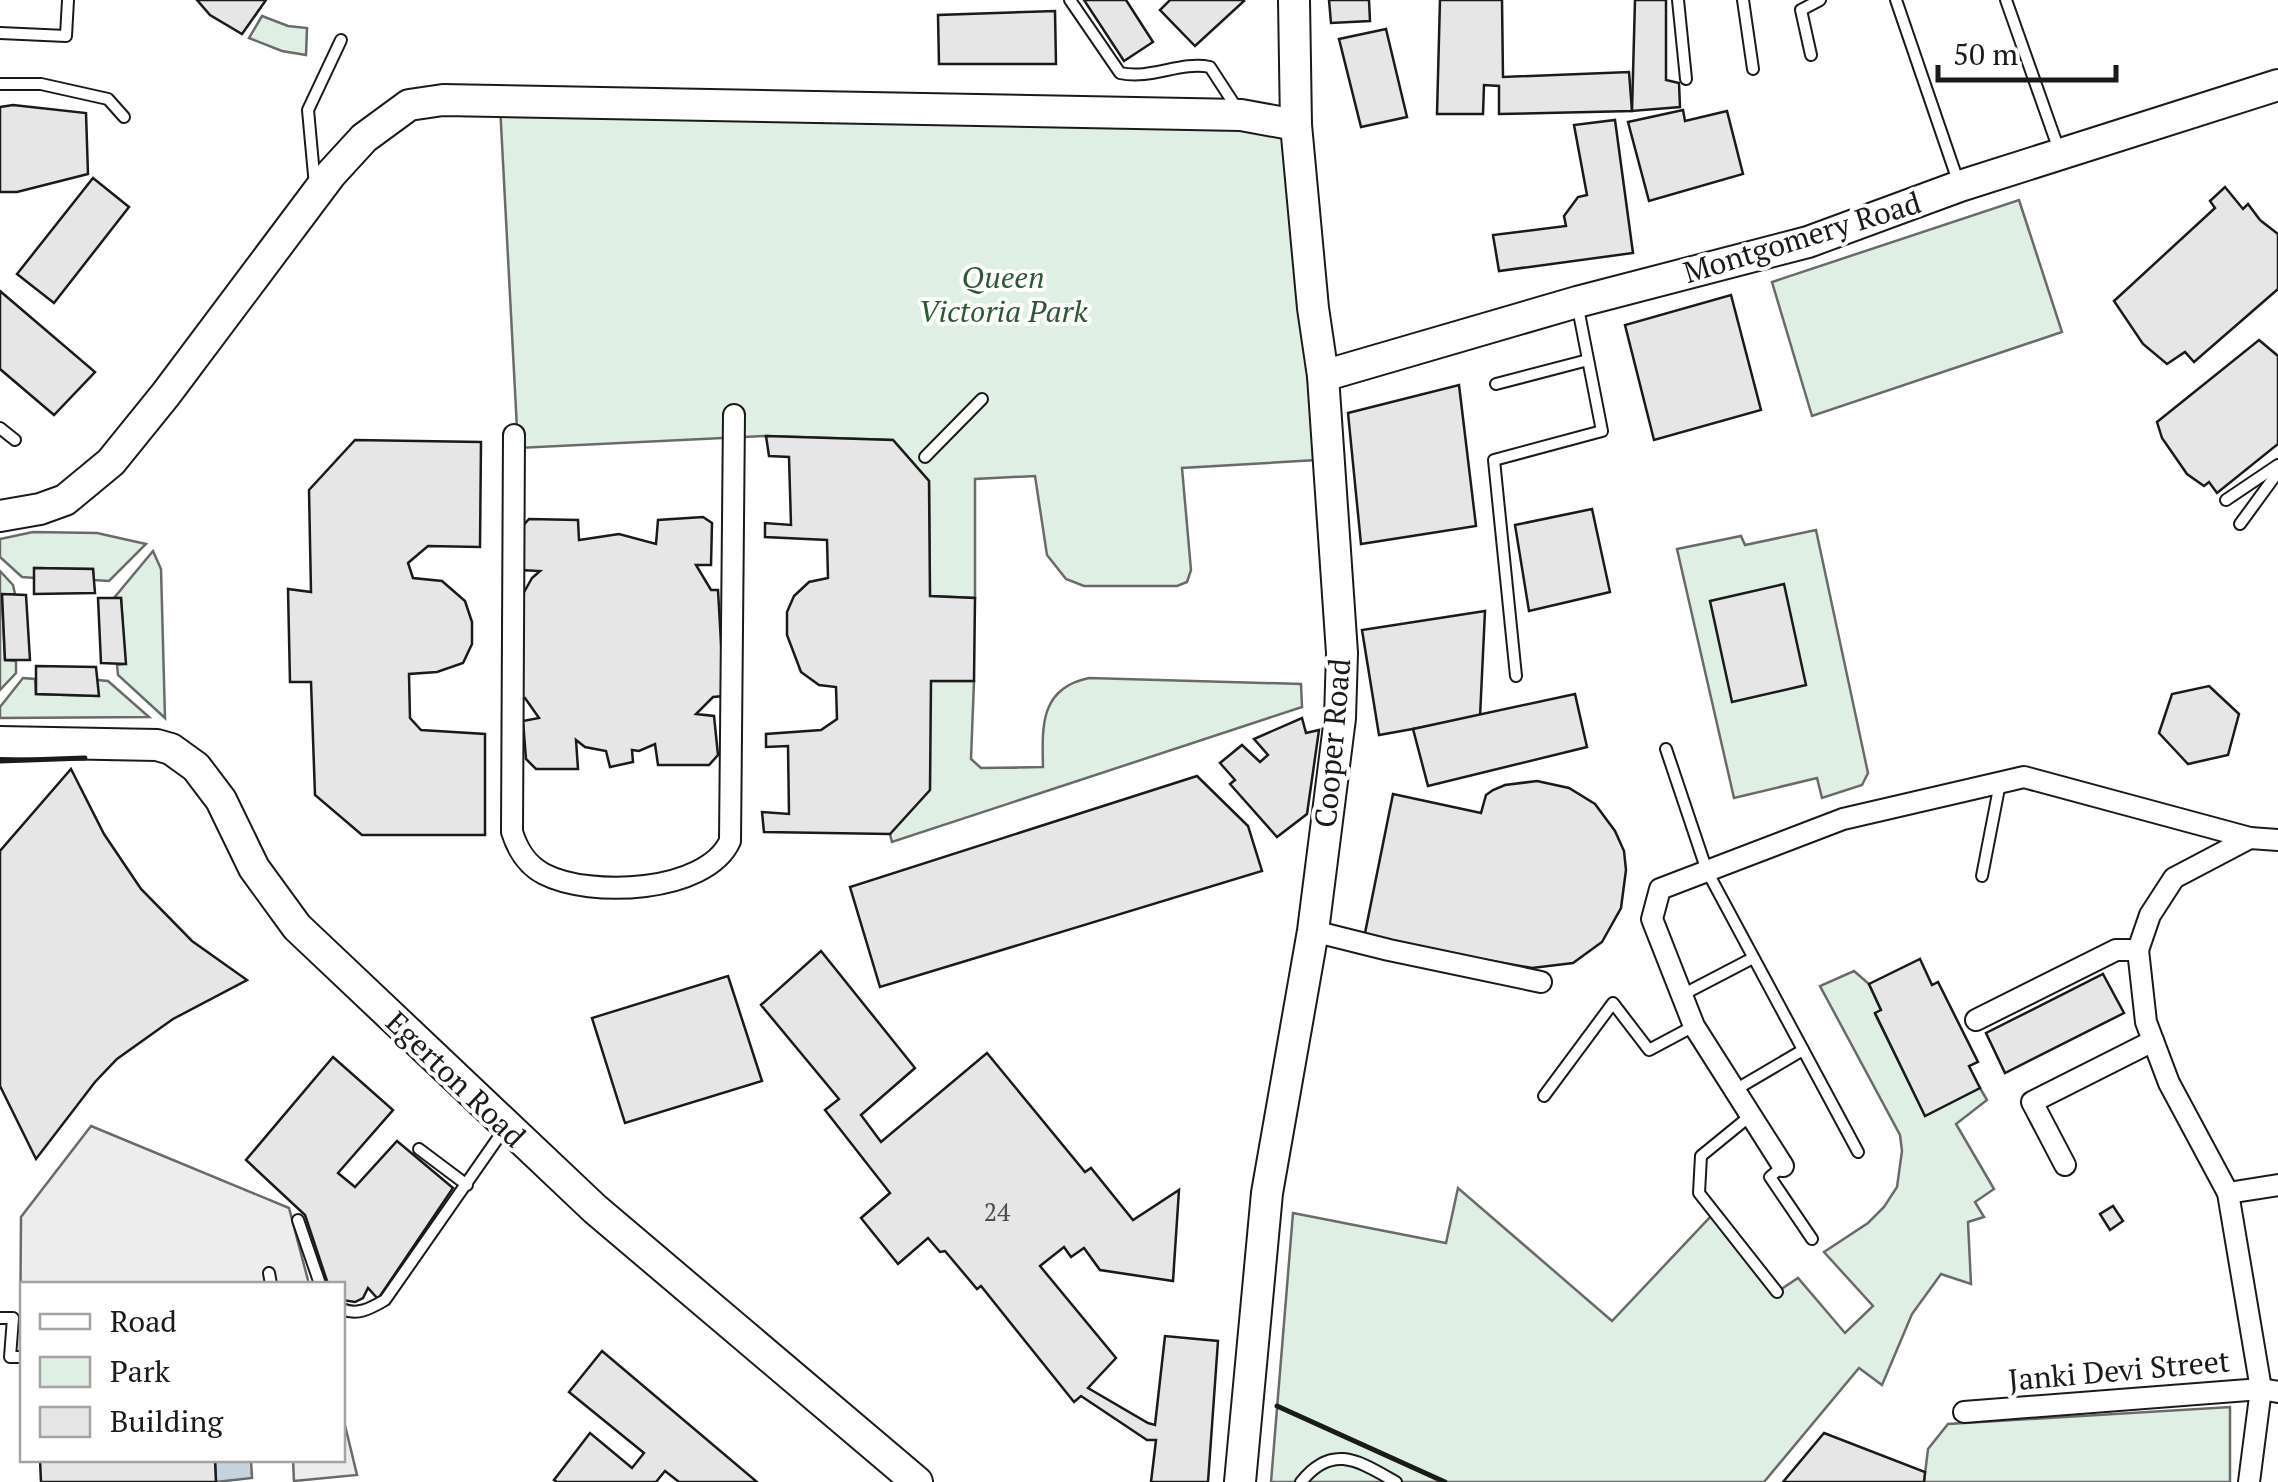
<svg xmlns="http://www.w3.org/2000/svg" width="2278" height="1482" font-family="'PT Serif',serif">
  <rect width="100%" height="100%" fill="#fff"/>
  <g fill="#e0efe3" stroke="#6a6a6a" stroke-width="2.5">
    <polygon points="262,16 288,26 307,28 306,55 282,51 249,38"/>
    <polygon points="500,105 1292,118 1333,459 1182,468 1191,570 1187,582 1177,586 1084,586 1066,579 1047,555 1035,476 975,479 975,598 930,596 929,481 893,440 766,436 518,448"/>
    <polygon points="2019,200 2062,332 1812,416 1772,282"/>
    <polygon points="1816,530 1868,773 1862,785 1822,798 1817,778 1734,798 1677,549 1741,536 1745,545"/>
    <polygon points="33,532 97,533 146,544 109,581 94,580 93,569 35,568 34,578 22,577 0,557 0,539"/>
    <polygon points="153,551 161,569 165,718 118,675 117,665 125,664 121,598 114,598"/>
    <polygon points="0,571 13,585 15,594 2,595 5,660 16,661 16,673 0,690"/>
    <polygon points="23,678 35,679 36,694 98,696 97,680 108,681 149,717 0,718 0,707"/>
    <path d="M1089,678L1301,684L1302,707L892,842L890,834L931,681H974L971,759L981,768L1043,767C1042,726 1040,688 1089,678Z"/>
    <polygon points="1854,971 1869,984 1881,1010 1875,1014 1925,1115 1980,1088 1987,1100 1956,1124 1994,1189 1975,1202 1984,1217 1968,1222 1971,1284 1941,1274 1912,1314 1882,1385 1859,1368 1764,1482 1271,1482 1293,1213 1446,1243 1458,1188 1612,1321 1714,1213 1777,1292 1798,1278 1845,1333 1873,1306 1824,1252 1868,1223 1884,1207 1897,1187 1902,1151 1900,1135 1820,986"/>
    <polygon points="2230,1407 2230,1482 1924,1482 1928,1449 1948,1424"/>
  </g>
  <g fill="#ededed" stroke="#6a6a6a" stroke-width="2.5">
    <polygon points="91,1126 289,1208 309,1284 22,1284 22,1353 20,1353 21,1217"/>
    <polygon points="343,1417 357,1475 294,1481 293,1460 342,1460"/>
  </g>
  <polygon fill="#c6d2dc" stroke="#6a6a6a" stroke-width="2.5" points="215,1460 251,1460 252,1478 216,1482"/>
  <g fill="#e6e6e6" stroke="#1a1a1a" stroke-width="2.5">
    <polygon points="197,0 266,0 242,34 210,15"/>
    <polygon points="1084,0 1126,0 1153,42 1124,61"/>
    <polygon points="1170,0 1243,0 1244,1 1195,46 1160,10"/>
    <polygon points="1329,0 1369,0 1370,21 1331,23"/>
    <polygon points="1440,0 1502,0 1503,77 1629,72 1632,111 1499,114 1499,86 1484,85 1483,114 1437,114"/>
    <polygon points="1635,0 1666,0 1666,80 1679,83 1680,107 1632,111"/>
    <polygon points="1055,11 1056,64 939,64 938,15"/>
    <polygon points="1386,29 1407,117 1361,127 1339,39"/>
    <polygon points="13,105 86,113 88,174 17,192 0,192 0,107"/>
    <polygon points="1683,110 1685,121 1727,111 1743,174 1649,201 1628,122"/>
    <polygon points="1615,120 1633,253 1499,271 1493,235 1566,226 1564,216 1578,197 1587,195 1574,125"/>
    <polygon points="93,178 129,207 54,303 17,274"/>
    <polygon points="2225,187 2243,209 2248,204 2260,220 2278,234 2278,289 2194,362 2185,352 2167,364 2143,344 2114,301 2215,208 2210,201"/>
    <polygon points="0,291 95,372 54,415 0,369"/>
    <polygon points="1731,295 1761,410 1654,440 1625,325"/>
    <polygon points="2259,340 2278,356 2278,444 2217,493 2209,482 2204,486 2187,474 2162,438 2157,422"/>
    <polygon points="1459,385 1476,526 1361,544 1348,413"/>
    <polygon points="766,436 893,440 929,481 930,596 975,598 974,681 931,681 930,790 890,834 764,832 762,812 789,814 788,746 766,747 766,734 821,730 837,719 836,687 819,685 801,672 787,635 787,612 794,596 809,582 828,578 827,540 765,537 765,523 791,525 789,457 769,456"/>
    <polygon points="355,440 481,442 480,547 428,546 408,563 413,578 442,581 465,601 472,622 472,644 463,663 437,672 409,674 410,718 421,730 485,734 485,835 362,835 315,795 311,682 290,682 288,589 311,592 309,490"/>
    <polygon points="1592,509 1610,592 1529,611 1515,525"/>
    <polygon points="703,517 712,523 711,565 696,565 711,590 718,590 724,696 713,697 696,714 714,716 718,755 709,765 658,765 655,744 639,751 632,750 633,762 610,767 606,751 585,747 576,740 578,769 536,769 526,759 523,721 539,718 525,698 515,699 523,594 532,578 540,571 520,570 520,529 529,519 578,520 579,540 619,534 656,544 658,520"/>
    <polygon points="34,568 93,569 95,593 34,594"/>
    <polygon points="1784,584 1806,685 1732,702 1710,601"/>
    <polygon points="2,594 26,595 30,660 5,660"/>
    <polygon points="98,598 121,598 126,664 101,663"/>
    <polygon points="1485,611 1480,717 1379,735 1362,630"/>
    <polygon points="36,666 96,667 99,696 36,694"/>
    <polygon points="2209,686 2239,714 2228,755 2188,764 2159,733 2172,694"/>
    <polygon points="1575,694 1587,747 1428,786 1413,729"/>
    <polygon points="1302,718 1306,733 1319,730 1307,814 1277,837 1230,784 1235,780 1220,763 1242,745 1260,762 1268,755 1254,739"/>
    <polygon points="71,769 104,834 141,889 192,941 247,980 173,1019 117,1059 95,1082 36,1159 0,1086 0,851"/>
    <polygon points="1197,776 1248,826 1262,871 880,987 850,887"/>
    <polygon points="1537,781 1569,788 1595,804 1615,831 1624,851 1626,870 1621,908 1602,942 1573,963 1532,968 1364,938 1393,794 1481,813 1486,795 1493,790 1505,785"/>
    <polygon points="821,951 915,1068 861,1115 881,1142 987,1053 1085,1172 1091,1168 1133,1220 1179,1190 1173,1281 1100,1270 1084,1248 1071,1257 1064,1247 1040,1266 1116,1358 1088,1388 1148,1423 1155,1425 1165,1336 1218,1341 1208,1482 1151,1482 1156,1440 1147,1440 1081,1396 1074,1402 981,1286 977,1289 945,1251 940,1252 928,1238 898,1264 861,1218 890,1193 825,1110 839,1099 761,1005"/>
    <polygon points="1920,959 1932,985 1938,982 1978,1062 1969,1066 1980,1088 1925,1116 1875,1013 1881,1010 1869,984"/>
    <polygon points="2103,974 2124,1013 2005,1073 1986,1033"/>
    <polygon points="728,976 762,1081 625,1123 592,1018"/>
    <polygon points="333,1057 393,1110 338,1173 355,1187 397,1141 453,1188 378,1299 368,1288 363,1298 355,1302 342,1300 342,1284 328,1284 305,1215 246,1160"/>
    <polygon points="2113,1206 2123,1221 2110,1230 2100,1214"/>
    <polygon points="602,1351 757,1482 679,1482 665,1471 656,1482 557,1482 554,1480 590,1433 632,1468 644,1453 569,1392"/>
    <polygon points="1824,1433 1925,1472 1924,1482 1783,1482"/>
    <polygon points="40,1460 215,1460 216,1482 41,1482"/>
  </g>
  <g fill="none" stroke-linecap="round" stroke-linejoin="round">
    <defs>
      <g id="lane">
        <path d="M1070,0L1120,73C1151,80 1180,61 1210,67L1238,110"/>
        <polyline points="1678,0 1686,79"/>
        <polyline points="1743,0 1753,69"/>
        <polyline points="1896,0 1958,181"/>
        <polyline points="2006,0 2059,150"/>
        <polyline points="0,33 66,36 68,0"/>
        <polyline points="1811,55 1801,10 1820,0"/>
        <polyline points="0,84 41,84 108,99 124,117"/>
        <polyline points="315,186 308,110 341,40"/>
        <polyline points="1496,384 1588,360"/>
        <polyline points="0,428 15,440"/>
        <polyline points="925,457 982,399"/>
        <polyline points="2226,500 2278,465"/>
        <polyline points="2240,524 2278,472"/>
        <polyline points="1516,676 1494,460 1602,431 1577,303"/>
        <polyline points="1666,749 1707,871 1858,1152"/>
        <polyline points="1982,876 2000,783"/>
        <polyline points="1682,995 1753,958"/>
        <polyline points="1735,1090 1803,1050"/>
        <polyline points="1544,1096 1613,1003 1649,1050 1694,1026"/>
        <polyline points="1750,1116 1701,1156 1699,1193 1777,1292"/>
        <polyline points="419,1149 467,1185"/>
        <polyline points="1783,1166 1770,1177 1812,1239"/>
        <polyline points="298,1220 320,1284"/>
        <polyline points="269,1273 271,1284"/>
        <path d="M342,1309C358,1316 371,1308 385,1300L505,1128"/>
        <polyline points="0,1318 13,1318 10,1357 22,1357"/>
        <path d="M1301,1482C1333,1442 1360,1462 1396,1482"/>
      </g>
      <g id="street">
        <path d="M514,435L512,832C518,851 527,865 544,874C590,898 706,893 730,841L734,415"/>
        <polyline points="1313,931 1389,950 1541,982"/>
        <polyline points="1976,1020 2116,950 2138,950"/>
        <polyline points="2065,1165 2032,1102 2153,1041"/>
        <polyline points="1783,1166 1694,1026 1652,919 1660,889 1843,819 2024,777 2250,838 2278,840"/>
        <polyline points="2228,1193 2278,1185"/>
        <polyline points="1964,1412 2261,1389 2278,1392"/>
        <polyline points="2249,1482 2261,1389 2228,1193 2169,1083 2146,1022 2138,950 2150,915 2174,878 2250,838"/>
      </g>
      <g id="secondary">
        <polyline points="1323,376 1577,302 1808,242 1960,186 2278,85"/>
        <polyline points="0,516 40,509 65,500 111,462 166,394 331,174 364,138 409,105 443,100 1241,115 1296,125"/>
        <polyline points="0,742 157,745 171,749 196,767 221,800 254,868 297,927 595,1209 917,1482"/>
        <polyline points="1240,1482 1267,1193 1313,931 1340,718 1342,653 1323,376 1313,308 1296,125 1294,0"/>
      </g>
    </defs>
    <use href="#lane" stroke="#1a1a1a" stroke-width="14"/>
    <use href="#street" stroke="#1a1a1a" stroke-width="24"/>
    <use href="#secondary" stroke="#1a1a1a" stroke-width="34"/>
    <use href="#lane" stroke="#fff" stroke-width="10"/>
    <use href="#street" stroke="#fff" stroke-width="20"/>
    <use href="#secondary" stroke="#fff" stroke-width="30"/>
    <g stroke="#1a1a1a" stroke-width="5">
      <polyline points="0,761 85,758"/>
      <polyline points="1277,1406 1445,1482"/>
    </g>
  </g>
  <g text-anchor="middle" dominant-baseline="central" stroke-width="8" stroke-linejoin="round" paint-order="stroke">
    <g font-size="25" fill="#4d4d4d">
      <text x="997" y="1211">24</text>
    </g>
    <g font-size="30" fill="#1a1a1a" stroke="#fff">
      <text transform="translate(1802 237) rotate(-17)">Montgomery Road</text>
      <text transform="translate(1332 743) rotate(-85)">Cooper Road</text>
      <text transform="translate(456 1079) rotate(44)">Egerton Road</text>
      <text transform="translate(2119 1370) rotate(-5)">Janki Devi Street</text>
    </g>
    <g font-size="30" font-style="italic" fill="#2b5a34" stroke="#fff">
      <text x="1003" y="277">Queen<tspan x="1003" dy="34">Victoria Park</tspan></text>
    </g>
  </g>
  <rect x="20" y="1282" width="325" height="180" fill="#ffffff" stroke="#a3a3a3" stroke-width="2.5"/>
  <rect x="40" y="1314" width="50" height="15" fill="#ffffff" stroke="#a3a3a3" stroke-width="2.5"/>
  <text x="110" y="1332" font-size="30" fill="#1a1a1a">Road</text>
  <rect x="40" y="1357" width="50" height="30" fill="#e0efe3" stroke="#a3a3a3" stroke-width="2.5"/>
  <text x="110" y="1382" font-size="30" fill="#1a1a1a">Park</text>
  <rect x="40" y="1407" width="50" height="30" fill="#e6e6e6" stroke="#a3a3a3" stroke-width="2.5"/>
  <text x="110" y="1432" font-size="30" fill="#1a1a1a">Building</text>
  <path d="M1938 65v15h178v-15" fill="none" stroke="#1a1a1a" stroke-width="5"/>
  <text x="1953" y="65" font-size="30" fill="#1a1a1a" stroke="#ffffff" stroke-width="8" paint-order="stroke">50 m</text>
</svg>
